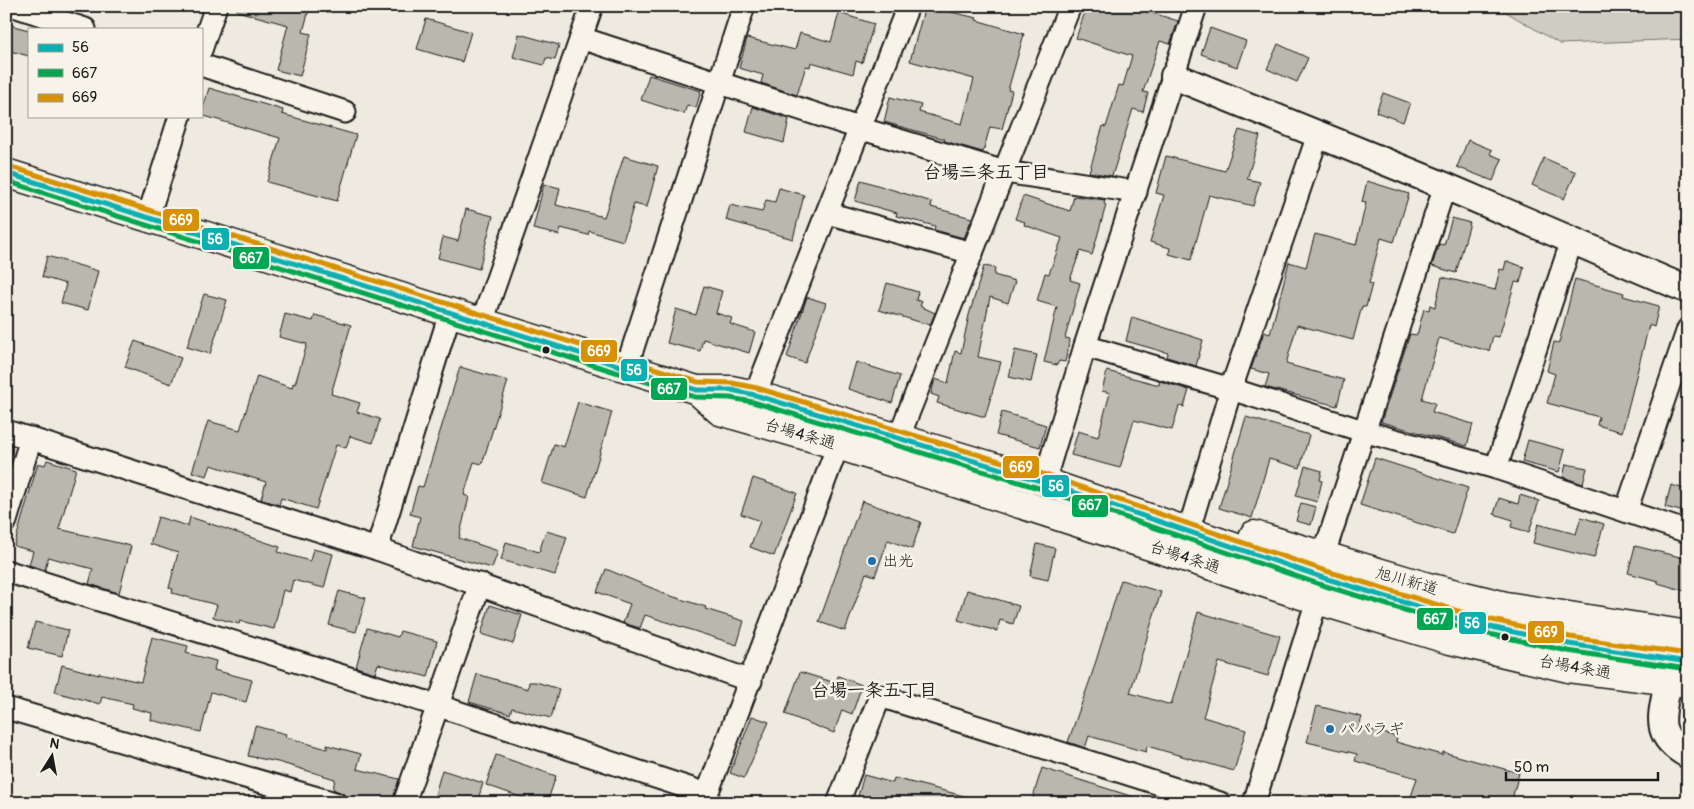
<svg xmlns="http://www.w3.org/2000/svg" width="1694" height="809" font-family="Pangolin,'Klee One',sans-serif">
  <rect width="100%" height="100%" fill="#eeeae0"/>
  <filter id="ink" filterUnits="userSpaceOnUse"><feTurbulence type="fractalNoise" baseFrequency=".02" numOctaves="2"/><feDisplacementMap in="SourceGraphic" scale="10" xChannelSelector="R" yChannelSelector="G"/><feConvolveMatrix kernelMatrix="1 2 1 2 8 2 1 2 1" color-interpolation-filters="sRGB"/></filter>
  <g filter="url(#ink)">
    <polygon fill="#cfccc3" stroke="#767470" points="1496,6 1688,6 1688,39 1560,44"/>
    <g fill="#bab7af" stroke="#1c1c1c">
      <polygon points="238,6 310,6 303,32 311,34 300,76 276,70 288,25 237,11"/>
      <polygon points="925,6 977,18 976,20 1024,34 1008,90 1012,91 1002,129 990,127 983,152 944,141 945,139 884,122 890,97 921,105 919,112 962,124 974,79 910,61"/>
      <polygon points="1087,6 1141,6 1140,9 1178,21 1170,44 1160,41 1143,92 1148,93 1143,112 1133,109 1112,176 1089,172 1103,126 1106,127 1119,85 1123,86 1132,56 1076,38"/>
      <polygon points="839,13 874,24 862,63 856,61 853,74 811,62 810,67 806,66 797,95 761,83 763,75 739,68 747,38 795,50 800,33 831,42"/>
      <polygon points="426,19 471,32 462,62 417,49"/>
      <polygon points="6,24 29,30 29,56 6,50"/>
      <polygon points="1210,28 1246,41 1237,67 1201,54"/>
      <polygon points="519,34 559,45 555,60 546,58 544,65 513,57"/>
      <polygon points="1278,44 1308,58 1297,82 1267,69"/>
      <polygon points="649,75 701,91 696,108 687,105 684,114 641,100"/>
      <polygon points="209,88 283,110 282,114 356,135 337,201 267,182 280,138 201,115"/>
      <polygon points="1383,93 1410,103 1403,122 1376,112"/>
      <polygon points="753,107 789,119 784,143 746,132"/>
      <polygon points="1239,130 1260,136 1247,179 1260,182 1253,206 1209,195 1191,260 1169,254 1170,248 1150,242 1164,195 1156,193 1166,156 1225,171"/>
      <polygon points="1468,140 1492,150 1490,154 1502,159 1493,181 1457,167"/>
      <polygon points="624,156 658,166 647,207 634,204 623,241 589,231 588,235 561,228 559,235 533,229 544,184 560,188 556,205 604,217"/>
      <polygon points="1544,158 1576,172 1564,199 1532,185"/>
      <polygon points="861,180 932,202 931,207 972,218 964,238 934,230 935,226 896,216 897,213 855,201"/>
      <polygon points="1367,181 1409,194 1394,242 1381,238 1369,283 1372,284 1366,307 1362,306 1353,340 1297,325 1286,364 1344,380 1337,406 1265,387 1269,374 1251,369 1264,332 1270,334 1289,262 1306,267 1315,234 1356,245 1366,203 1362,202"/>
      <polygon points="779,188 804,195 793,239 726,220 730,205 762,212 766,200 775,202"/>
      <polygon points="1023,196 1070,211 1074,196 1105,200 1104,204 1106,205 1092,255 1080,251 1070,280 1080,283 1065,338 1070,339 1065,362 1059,361 1057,365 1044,362 1057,307 1037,301 1045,273 1049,274 1062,238 1024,225 1025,222 1015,219"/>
      <polygon points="466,209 493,216 479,269 438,258 443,237 458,241"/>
      <polygon points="1452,218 1470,223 1456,273 1432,266 1439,244 1444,245"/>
      <polygon points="47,256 98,271 88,310 61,303 66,284 42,277"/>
      <polygon points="1506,261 1524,267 1520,283 1515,282 1499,337 1493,336 1489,351 1439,338 1422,399 1435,403 1432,412 1473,424 1467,446 1381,422 1410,334 1417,335 1424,309 1429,310 1430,305 1435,307 1442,277 1495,290 1500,269 1504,270"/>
      <polygon points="984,266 995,268 994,275 1015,281 1008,303 990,297 978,357 1001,362 985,417 937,403 939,397 931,394 935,379 948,383 955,351 961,353 969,315"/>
      <polygon points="1575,279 1624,293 1623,296 1659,306 1654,327 1649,325 1622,432 1597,425 1599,417 1547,403 1555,374 1547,371 1554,342 1559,343"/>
      <polygon points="887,283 918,292 916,300 922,302 920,306 935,313 930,325 879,310"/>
      <polygon points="704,286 722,291 716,313 732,318 730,324 755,332 749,353 703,339 700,351 667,343 676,309 696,315"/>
      <polygon points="204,294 227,300 210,354 187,347"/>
      <polygon points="807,297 826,303 805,363 787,357"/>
      <polygon points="285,314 313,321 315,315 351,325 331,394 360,403 357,412 380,419 373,443 350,436 346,448 336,445 316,509 281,498 279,505 261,499 266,482 211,465 207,476 192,472 208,421 240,430 257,376 292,388 293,383 295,384 307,344 279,337"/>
      <polygon points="1132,317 1203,340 1196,366 1167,357 1168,353 1126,341"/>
      <polygon points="135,341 181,358 171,384 125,367"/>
      <polygon points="1015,350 1037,355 1031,382 1009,377"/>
      <polygon points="856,362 900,376 892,403 848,389"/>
      <polygon points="460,367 508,381 482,464 474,462 464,495 469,497 459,538 498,551 492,568 413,546 420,517 410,514 418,486 423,487"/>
      <polygon points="1107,371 1159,385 1160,381 1189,390 1184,407 1179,406 1172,430 1134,420 1120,468 1071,455 1078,431 1098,437 1110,393 1102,391"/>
      <polygon points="578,402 612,412 587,497 542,483 554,444 564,447"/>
      <polygon points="1002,412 1046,425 1040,447 996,435"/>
      <polygon points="1246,417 1309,435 1300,468 1269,459 1252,518 1219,508"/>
      <polygon points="1528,440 1565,450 1559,472 1522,462"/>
      <polygon points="1375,458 1468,488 1453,534 1360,505"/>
      <polygon points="47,460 76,469 59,529 131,546 119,593 89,584 93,569 48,557 45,570 29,565 33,551 14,546 38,463 45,465"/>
      <polygon points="1566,464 1587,468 1583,484 1563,477"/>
      <polygon points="1305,466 1322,471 1320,480 1322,481 1317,502 1296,496"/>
      <polygon points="753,478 797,493 774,556 750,547 760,521 741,514"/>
      <polygon points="1671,485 1688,490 1688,513 1665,507"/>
      <polygon points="1520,495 1539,501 1529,532 1511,527 1513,520 1494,514 1499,498 1518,504"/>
      <polygon points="862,501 921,522 912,549 888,540 875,576 866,573 845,631 819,622"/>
      <polygon points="1301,503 1316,507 1311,525 1296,521"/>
      <polygon points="158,517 188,526 190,517 280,547 278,552 310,561 313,549 333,554 324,588 293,580 290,592 283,590 274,629 240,621 239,624 213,617 217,605 172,593 173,589 169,588 178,553 150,544"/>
      <polygon points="1581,517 1604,524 1594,558 1533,543 1538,524 1576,534"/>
      <polygon points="546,531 567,537 555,575 501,560 506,542 539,552"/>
      <polygon points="1037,544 1055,548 1048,580 1030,576"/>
      <polygon points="1635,546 1688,559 1688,592 1658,583 1658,581 1628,573"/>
      <polygon points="606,569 671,596 706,607 705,609 744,621 737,645 645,615 640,628 623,623 630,604 597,592"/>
      <polygon points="1121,580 1161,592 1130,693 1171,705 1198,612 1280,636 1268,676 1219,662 1203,717 1246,730 1234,771 1147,746 1146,752 1089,736 1085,748 1068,742 1091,677"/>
      <polygon points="967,590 1019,606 1013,624 1000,620 997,631 958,620"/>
      <polygon points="339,591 366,598 356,632 329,625"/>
      <polygon points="490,605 522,615 513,644 481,634"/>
      <polygon points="35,622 68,630 62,656 28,648"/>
      <polygon points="367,628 398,637 400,631 437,641 428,677 378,664 375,673 356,667"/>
      <polygon points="152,637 188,646 186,653 216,661 214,670 252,680 246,702 211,692 201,732 151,720 152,713 132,708 133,704 102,697 100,704 55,692 62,665 99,675 99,673 141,682"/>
      <polygon points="800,672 836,683 838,676 862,685 852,714 842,710 834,733 785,714"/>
      <polygon points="477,674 528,689 529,682 536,682 559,689 551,718 512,708 510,714 469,702"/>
      <polygon points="1317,706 1362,717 1359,726 1397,737 1396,742 1442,755 1443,752 1519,773 1511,803 1409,803 1417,778 1355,761 1357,754 1307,742"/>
      <polygon points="752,716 769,722 744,778 730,773"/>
      <polygon points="255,726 286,734 285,737 327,749 327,745 361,754 357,769 399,779 392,803 362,803 346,799 344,794 333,789 335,779 278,762 248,756"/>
      <polygon points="496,755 556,776 547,803 538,803 486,785"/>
      <polygon points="1042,768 1140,799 1139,803 1031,803"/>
      <polygon points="442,770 483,783 477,803 449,803 434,798"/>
      <polygon points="864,775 893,783 894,778 968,797 967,803 866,803 857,800"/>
    </g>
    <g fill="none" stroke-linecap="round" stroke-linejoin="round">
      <defs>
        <g id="minor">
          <polyline points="14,6 85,29"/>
          <polyline points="581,38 859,128 1005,172 1136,192"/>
          <polyline points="201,50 216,6"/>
          <polyline points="201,65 345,112"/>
          <polyline points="827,213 972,253"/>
          <polyline points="148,217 180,116"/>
          <polyline points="482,322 592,6"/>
          <polyline points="1085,346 1231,389 1363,431 1496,468 1688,532"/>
          <polyline points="627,366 744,6"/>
          <polyline points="755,395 908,6"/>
          <polyline points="6,431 377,549 751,681"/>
          <polyline points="898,439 1070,6"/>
          <polyline points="1496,468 1572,240"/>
          <polyline points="1044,482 1085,346 1196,6"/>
          <polyline points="1626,511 1688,329"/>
          <polyline points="1193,516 1231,389 1318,135"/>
          <polyline points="6,521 31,438"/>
          <polyline points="377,549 450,313"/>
          <polyline points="6,571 439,706 707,794 838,445"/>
          <polyline points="6,708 335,803"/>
          <polyline points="404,803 480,584"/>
          <polyline points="838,803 880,696 1220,803"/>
          <polyline points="1254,803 1317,600 1323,557 1445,186"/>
        </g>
        <g id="tertiary">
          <polyline points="1174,76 1445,186 1688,290"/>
          <path d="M1668,682C1662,716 1652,735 1688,755"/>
        </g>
        <g id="trunk">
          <polyline points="6,173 697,390 731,390 755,395 1044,482 1321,577 1472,623 1569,644 1688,662"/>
          <polyline points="697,390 720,411 838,445 1317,600 1450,640 1568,668 1688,683"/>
          <polyline points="1254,535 1428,587 1506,606 1688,635"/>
        </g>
      </defs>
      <use href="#minor" stroke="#1c1c1c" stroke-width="25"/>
      <use href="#tertiary" stroke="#1c1c1c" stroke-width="30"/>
      <use href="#trunk" stroke="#1c1c1c" stroke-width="31"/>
      <use href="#minor" stroke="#f7f3e8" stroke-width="21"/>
      <use href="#tertiary" stroke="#f7f3e8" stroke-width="26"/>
      <use href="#trunk" stroke="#f7f3e8" stroke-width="28"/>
      <defs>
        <polyline id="bus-1" points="6,173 697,390 731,390 755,395 1044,482 1321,577 1472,623 1569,644 1688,662"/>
        <polyline id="bus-2" points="6,181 695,397 730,398 753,402 1042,489 1319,584 1470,630 1568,651 1687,669"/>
        <polyline id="bus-3" points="8,166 698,382 732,383 757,388 1046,475 1323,570 1474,616 1570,637 1688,654"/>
      </defs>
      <use href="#bus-1" stroke="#f7f3e8" stroke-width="9"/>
      <use href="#bus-2" stroke="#f7f3e8" stroke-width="9"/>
      <use href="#bus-3" stroke="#f7f3e8" stroke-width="9"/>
      <use href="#bus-1" stroke="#0ab0b0" stroke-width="5"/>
      <use href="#bus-2" stroke="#00a651" stroke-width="5"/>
      <use href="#bus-3" stroke="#d69104" stroke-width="5"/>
    </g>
  </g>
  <g fill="#1c1c1c" stroke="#f7f3e8" stroke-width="2">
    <circle cx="546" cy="350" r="4.5"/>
    <circle cx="1505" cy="637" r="4.5"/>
  </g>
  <g fill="#1f6fb2" stroke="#f7f3e8" stroke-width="2">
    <circle cx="872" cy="561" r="5"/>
    <circle cx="1330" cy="729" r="5"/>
  </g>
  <g text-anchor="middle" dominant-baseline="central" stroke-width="5" stroke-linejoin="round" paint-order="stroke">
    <g font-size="16" fill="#1c1c1c" stroke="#f7f3e8">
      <text transform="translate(800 434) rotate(16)">台場4条通</text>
      <text transform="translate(1185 557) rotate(18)">台場4条通</text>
      <text transform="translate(1407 581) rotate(16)">旭川新道</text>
      <text transform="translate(1575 667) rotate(10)">台場4条通</text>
    </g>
    <g font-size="16" fill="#1c1c1c" stroke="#f7f3e8" text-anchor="start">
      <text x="882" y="561">出光</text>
      <text x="1340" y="729">パパラギ</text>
    </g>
    <g font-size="18" font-weight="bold" fill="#1c1c1c" stroke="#f7f3e8">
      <text x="986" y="172">台場二条五丁目</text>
      <text x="874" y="690">台場一条五丁目</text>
    </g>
  </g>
  <g stroke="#f7f3e8" stroke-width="2">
    <rect x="162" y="208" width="38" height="24" rx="5" fill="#d69104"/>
    <rect x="201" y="227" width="29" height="24" rx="5" fill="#0ab0b0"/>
    <rect x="232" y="246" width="38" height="24" rx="5" fill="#00a651"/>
    <rect x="580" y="339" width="38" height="24" rx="5" fill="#d69104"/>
    <rect x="620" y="358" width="28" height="24" rx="5" fill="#0ab0b0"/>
    <rect x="650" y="377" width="38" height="24" rx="5" fill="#00a651"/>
    <rect x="1002" y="455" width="38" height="24" rx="5" fill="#d69104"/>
    <rect x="1041" y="474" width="29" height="24" rx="5" fill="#0ab0b0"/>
    <rect x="1071" y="494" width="38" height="24" rx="5" fill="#00a651"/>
    <rect x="1416" y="607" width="38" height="24" rx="5" fill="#00a651"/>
    <rect x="1458" y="611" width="29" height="24" rx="5" fill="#0ab0b0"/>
    <rect x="1527" y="620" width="38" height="24" rx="5" fill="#d69104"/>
  </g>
  <g font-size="14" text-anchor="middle" font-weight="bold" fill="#fff">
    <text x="181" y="225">669</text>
    <text x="215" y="244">56</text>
    <text x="251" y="263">667</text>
    <text x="599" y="356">669</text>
    <text x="634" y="375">56</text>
    <text x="669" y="394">667</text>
    <text x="1021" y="472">669</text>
    <text x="1056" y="491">56</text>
    <text x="1090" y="510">667</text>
    <text x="1435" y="624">667</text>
    <text x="1472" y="628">56</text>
    <text x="1546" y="637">669</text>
  </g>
  <rect width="1694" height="809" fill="none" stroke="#f7f3e8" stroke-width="25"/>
  <rect x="12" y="12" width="1669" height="784" fill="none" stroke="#1c1c1c" stroke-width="2" filter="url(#ink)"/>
  <rect x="28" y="28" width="175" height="90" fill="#f7f3e8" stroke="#9f9d96"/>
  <rect x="38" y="44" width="25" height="8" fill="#0ab0b0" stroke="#9f9d96"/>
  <text x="72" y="52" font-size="15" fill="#1c1c1c">56</text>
  <rect x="38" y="69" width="25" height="8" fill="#00a651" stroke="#9f9d96"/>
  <text x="72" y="78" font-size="15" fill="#1c1c1c">667</text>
  <rect x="38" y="94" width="25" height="8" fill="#d69104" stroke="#9f9d96"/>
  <text x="72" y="102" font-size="15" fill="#1c1c1c">669</text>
  <g transform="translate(52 756) rotate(11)" stroke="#f7f3e8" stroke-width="4" paint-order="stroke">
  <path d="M0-4L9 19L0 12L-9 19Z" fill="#1c1c1c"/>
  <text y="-8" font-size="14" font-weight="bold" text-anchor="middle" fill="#1c1c1c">N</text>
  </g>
  <path d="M1506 772v8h152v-8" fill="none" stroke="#1c1c1c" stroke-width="2.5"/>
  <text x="1514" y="772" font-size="15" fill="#1c1c1c" stroke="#f7f3e8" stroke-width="4" paint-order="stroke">50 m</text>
</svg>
